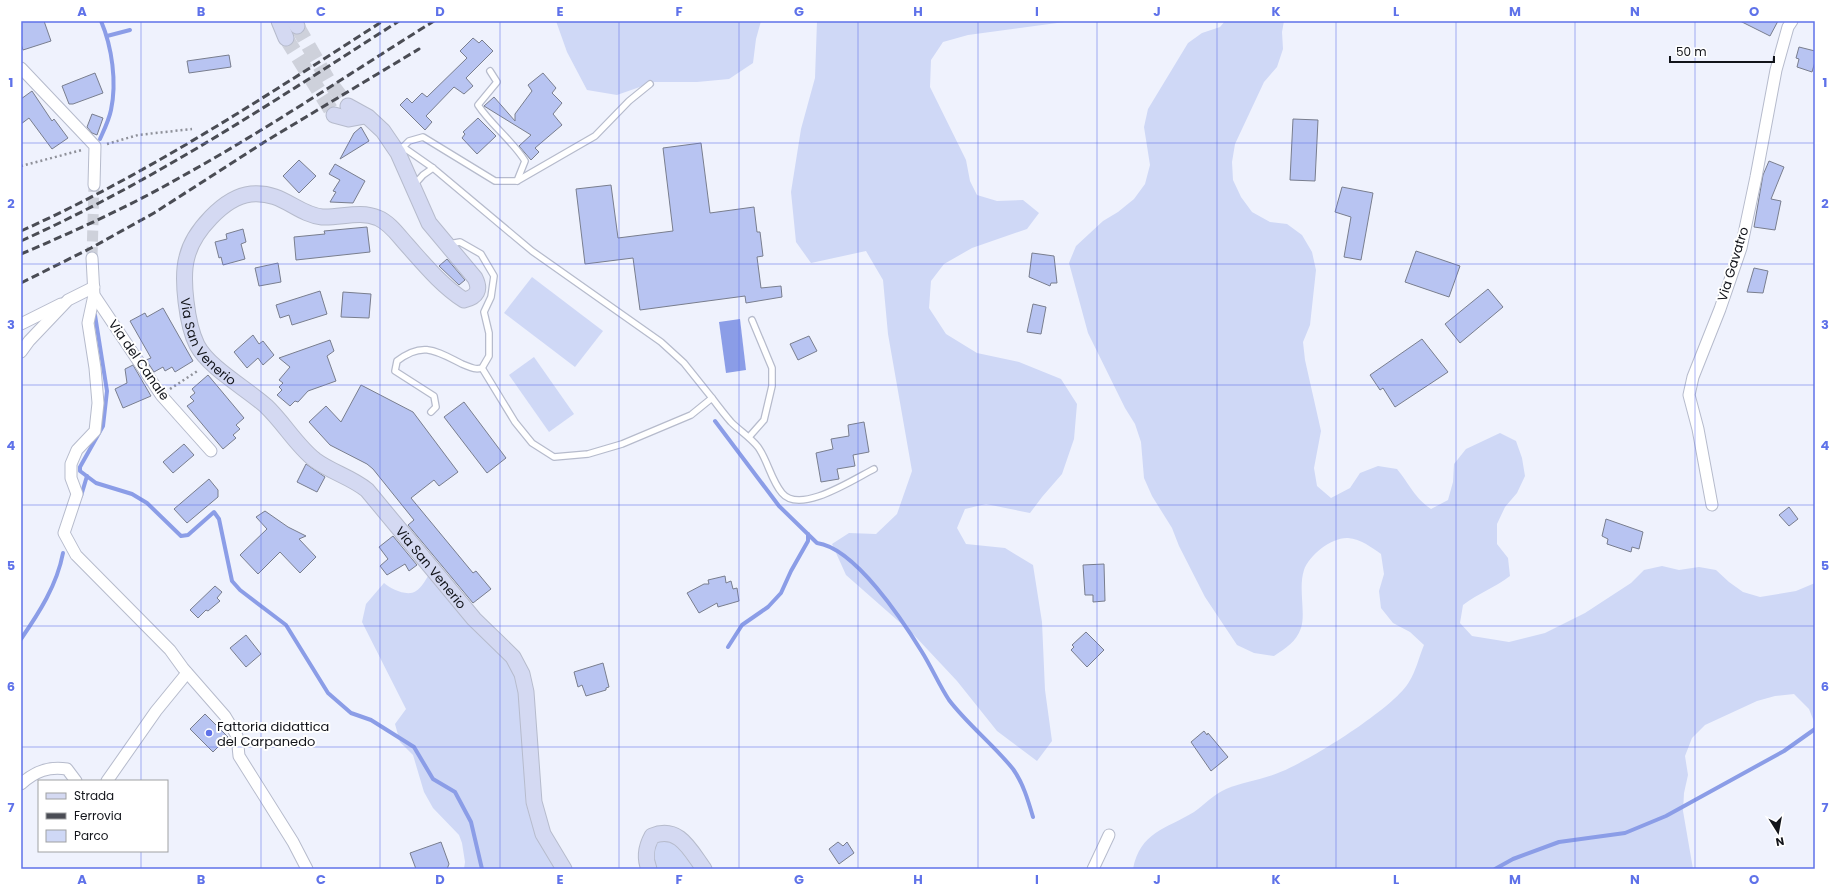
<svg xmlns="http://www.w3.org/2000/svg" width="1836" height="890" font-family="Poppins,sans-serif">
  <rect width="100%" height="100%" fill="#eff2fd"/>
  <g fill="#cfd8f6">
    <polygon points="556,21 761,21 756,39 753,63 729,79 697,82 654,82 617,95 587,90 567,52"/>
    <polygon points="817,21 1072,21 968,35 943,42 931,60 930,87 966,160 970,181 977,195 997,201 1023,200 1039,213 1027,229 972,248 944,264 931,281 929,308 946,334 977,353 1019,362 1061,379 1077,404 1074,439 1062,474 1042,497 1030,513 986,504 965,509 957,528 966,544 1005,548 1033,565 1042,622 1045,690 1052,741 1037,761 997,731 957,681 913,634 846,575 832,544 849,533 876,534 897,514 912,471 888,334 883,280 866,251 811,263 796,242 791,192 801,129 815,78"/>
    <path d="M1225,21H1284L1282,32L1283,49L1277,67L1264,82L1235,144L1232,162L1233,180L1241,197L1252,212L1270,222L1287,224L1302,235L1312,252L1316,270L1310,325L1303,342L1305,360L1321,431L1314,468L1317,486L1331,498L1350,488L1360,473L1378,466L1397,469C1410,485 1414,497 1431,509L1448,500L1453,482L1454,464L1466,449L1500,433L1516,441L1522,458L1525,476L1517,493L1505,507L1497,524V544L1508,558L1510,576C1494,588 1479,593 1463,605L1460,623L1472,636L1509,642L1545,633L1585,613L1631,583L1644,570L1662,566L1679,570L1699,567L1716,570L1729,582L1743,592L1760,597L1796,591L1815,583V724L1809,709L1794,694L1775,696L1757,701L1705,725L1692,738L1685,756L1688,775L1684,793L1683,811L1693,869H1133C1140,832 1166,829 1194,812C1204,805 1214,794 1226,789C1243,782 1261,780 1278,773C1308,762 1394,708 1409,682C1416,671 1419,657 1424,645L1410,632L1393,623L1381,608L1379,591L1384,574L1381,554C1371,547 1361,539 1348,538C1332,537 1309,555 1304,570C1298,588 1306,613 1301,628C1296,642 1286,648 1274,656L1254,653L1237,645L1205,597L1179,546L1172,528L1152,496L1144,478L1141,442L1135,424L1125,408L1088,333L1069,263L1076,246L1103,221L1118,212L1134,199L1145,184L1150,165L1144,127L1148,109L1188,43L1202,33L1220,27Z"/>
    <polygon points="532,277 603,331 575,367 504,313"/>
    <polygon points="534,357 574,414 549,432 509,375"/>
    <path d="M428,576L469,624L507,662L515,677L519,693L526,804L536,837L556,869H464L465,862L462,843L459,835L433,808L424,792L413,755L400,742L395,724L406,709L362,622L366,604L384,583C391,589 407,597 416,591C421,588 425,581 428,576Z"/>
    <path d="M666,840L674,843L695,869H657C653,859 653,852 657,842Z"/>
  </g>
  <polygon fill="#8b9de7" points="740,319 746,370 726,373 719,322"/>
  <g fill="none" stroke-linecap="round" stroke-linejoin="round">
    <g stroke="#8b9de7" stroke-width="4">
      <polyline points="107,36 130,30"/>
      <path d="M100,139C104,130 109,120 111,110C117,82 112,47 101,21"/>
      <polyline points="95,315 107,391 103,426 80,467 80,471 96,483 132,494 147,503 181,536 188,535 214,512 219,519 232,581 240,590 286,625 328,693 351,713 371,720 414,747 433,779 455,792 471,822 482,869"/>
      <path d="M715,421L779,506L817,543C855,548 903,621 922,652C932,668 939,685 949,700C968,725 994,745 1013,769C1023,783 1028,800 1033,817"/>
      <polyline points="81,496 87,476"/>
      <path d="M21,639C39,613 57,585 63,553"/>
      <polyline points="728,647 742,625 768,607 781,593 791,571 808,541 808,534"/>
      <polyline points="1495,869 1513,859 1559,842 1625,833 1666,816 1784,751 1815,729"/>
    </g>
  </g>
  <g fill="#b8c4f2" stroke="#797e8e">
    <polygon points="21,21 44,21 51,41 23,50 21,44"/>
    <polygon points="1740,21 1778,21 1770,36"/>
    <polygon points="473,38 479,43 482,40 493,51 466,78 473,86 464,94 454,87 426,116 432,122 425,130 400,105 407,98 412,103 422,93 427,97 467,58 460,51"/>
    <polygon points="1799,47 1815,51 1815,62 1812,72 1797,67 1799,59 1796,58"/>
    <polygon points="229,55 231,67 189,73 187,61"/>
    <polygon points="95,73 103,93 73,104 69,104 62,86"/>
    <polygon points="543,73 556,88 552,93 562,103 553,114 562,125 535,148 539,152 531,160 519,146 531,135 484,106 494,97 515,121 515,114 532,91 528,85"/>
    <polygon points="32,91 52,121 54,119 68,138 52,149 29,118 21,124 21,99"/>
    <polygon points="92,114 103,118 97,135 92,133 87,127"/>
    <polygon points="478,118 496,136 477,154 462,138 465,134 463,132"/>
    <polygon points="1293,119 1318,120 1315,181 1290,180"/>
    <polygon points="361,127 369,141 340,159 354,133"/>
    <polygon points="701,143 710,213 754,207 757,232 760,232 763,256 757,257 761,288 781,286 782,297 746,303 745,296 640,310 633,258 585,264 576,189 611,185 618,238 673,231 663,148"/>
    <polygon points="299,160 316,176 299,193 283,176"/>
    <polygon points="1769,161 1784,167 1771,199 1781,201 1775,230 1754,227 1763,175"/>
    <polygon points="335,164 365,181 353,203 330,202 336,192 333,191 340,180 329,174"/>
    <polygon points="1342,187 1373,193 1361,260 1344,257 1351,217 1335,212"/>
    <polygon points="367,227 370,252 296,260 294,237 325,234 324,231"/>
    <polygon points="243,229 246,242 241,244 245,259 223,265 221,257 219,258 215,242 227,239 226,234"/>
    <polygon points="1416,251 1460,266 1449,297 1405,282"/>
    <polygon points="1032,253 1054,256 1057,283 1051,283 1050,286 1029,277"/>
    <polygon points="447,259 465,280 459,285 439,266"/>
    <polygon points="278,263 281,282 259,286 255,268"/>
    <polygon points="1754,268 1768,271 1763,293 1747,292"/>
    <polygon points="1488,289 1503,307 1460,343 1445,324"/>
    <polygon points="320,291 327,314 292,325 289,315 280,318 276,305"/>
    <polygon points="343,292 371,294 369,318 341,317"/>
    <polygon points="1033,304 1046,307 1041,334 1027,332"/>
    <polygon points="163,308 193,361 175,372 172,367 165,371 163,367 154,372 146,360 151,358 130,321 145,313 147,317"/>
    <polygon points="253,335 259,344 263,341 274,355 263,365 258,358 247,368 234,352"/>
    <polygon points="809,336 817,351 798,360 790,344"/>
    <polygon points="1422,339 1448,372 1395,407 1383,388 1380,390 1370,375"/>
    <polygon points="330,340 334,351 327,356 336,381 308,391 298,402 295,401 290,406 277,395 282,390 279,387 283,383 279,380 290,367 279,358"/>
    <polygon points="133,365 151,396 123,408 115,389 127,383 125,369"/>
    <polygon points="208,375 244,418 236,425 240,429 233,435 236,438 223,449 187,406 194,401 190,397 195,393 192,389"/>
    <polygon points="361,385 413,412 458,472 439,486 434,480 411,498 473,573 476,571 491,589 473,603 408,525 414,520 373,469 367,464 330,445 309,422 326,406 341,422"/>
    <polygon points="464,402 506,458 487,473 444,417"/>
    <polygon points="864,422 869,452 853,455 855,466 837,469 839,479 821,482 816,453 833,449 831,439 849,436 848,425"/>
    <polygon points="184,444 194,455 173,473 163,462"/>
    <polygon points="306,464 325,477 317,492 297,482"/>
    <polygon points="209,479 218,490 218,497 187,523 174,509"/>
    <polygon points="1789,507 1798,519 1789,526 1779,515"/>
    <polygon points="265,511 288,527 306,536 299,539 316,557 300,573 280,552 258,574 240,555 267,529 256,517"/>
    <polygon points="1606,519 1643,532 1639,549 1632,547 1631,552 1607,544 1608,539 1602,536"/>
    <polygon points="393,536 417,565 409,571 405,564 387,575 380,566 388,559 379,547"/>
    <polygon points="1104,564 1105,601 1093,602 1093,595 1085,595 1083,565"/>
    <polygon points="725,576 726,583 731,581 733,589 737,588 739,601 718,607 717,603 699,613 687,593 704,584 709,584 708,580"/>
    <polygon points="215,586 222,592 217,598 220,601 208,611 206,610 198,618 190,610"/>
    <polygon points="1086,632 1104,650 1087,667 1071,650 1074,647 1072,645"/>
    <polygon points="246,635 261,654 246,667 230,648"/>
    <polygon points="603,663 609,687 606,688 606,690 586,696 582,685 578,687 574,672"/>
    <polygon points="205,714 228,737 213,752 190,729"/>
    <polygon points="1204,731 1207,735 1208,733 1228,757 1211,771 1191,742"/>
    <polygon points="441,842 449,864 447,869 416,869 410,853"/>
    <polygon points="838,842 843,846 847,842 854,853 839,864 829,849"/>
  </g>
  <g fill="none" stroke-linecap="round" stroke-linejoin="round">
    <polyline stroke="#ced1db" stroke-width="11" stroke-dasharray="11 5.5" stroke-linecap="butt" points="92,258 94,185"/>
    <g stroke="#ced1db" stroke-width="15" stroke-dasharray="15 8" stroke-linecap="butt">
      <polyline points="297,26 328,80 348,106"/>
      <polyline points="286,38 334,115"/>
    </g>
    <defs>
      <g id="lane">
        <path d="M490,71L497,82L478,105C491,125 512,140 525,161L517,181"/>
        <polyline points="403,147 409,141 423,137 495,181 517,181 595,136 629,101 650,84"/>
        <polyline points="399,152 403,147 433,168 532,251 661,342 684,363 712,398"/>
        <polyline points="414,185 423,175 433,168"/>
        <path d="M482,368L515,422L532,443L554,457L588,454L622,444L691,415L712,398C718,406 724,414 731,422C740,431 750,437 758,447C768,461 771,480 782,493C800,515 854,479 874,469"/>
        <path d="M431,412L436,407L434,396L395,371L397,361C423,341 436,351 462,364C470,367 474,370 482,368L489,356V333L484,312L491,297L494,276L481,254L460,242L449,244"/>
        <polyline points="749,437 764,420 772,386 772,368 752,320"/>
      </g>
      <g id="street">
        <polyline points="21,68 95,146 94,185"/>
        <polyline points="92,258 94,295 161,395 211,451"/>
        <polyline points="94,295 88,323 95,368 98,403 95,431 77,450 71,464 71,478 77,494 64,533 76,555 170,650 183,668 225,716 237,736 239,756 293,842 307,869"/>
        <polyline points="21,324 61,304"/>
        <polyline points="21,352 29,341 68,300 94,287"/>
        <polyline points="1712,505 1698,429 1689,395 1693,377 1720,309 1741,248 1756,177 1776,70 1788,27 1792,21"/>
        <polyline points="107,781 156,711 187,673"/>
        <path d="M21,784C35,771 49,766 67,769L76,781"/>
        <polyline points="1093,869 1109,835"/>
      </g>
      <g id="secondary">
        <polyline points="279,21 286,38"/>
        <polyline points="294,21 297,26"/>
        <path id="s1" d="M348,106L368,117L383,131L398,153L429,223L475,278C481,290 477,297 464,300C442,286 424,264 407,245C398,235 390,223 378,218C360,210 341,218 322,217C296,214 283,191 251,194C224,197 193,232 187,257C181,278 187,325 197,345C209,368 246,388 266,406C284,423 296,445 315,460C331,472 351,477 367,490L474,619L513,657L522,674L526,692L534,802L543,834L564,869"/>
        <polyline points="334,115 349,119 365,116"/>
        <path d="M649,869C644,857 646,847 652,836C679,825 690,850 704,869"/>
      </g>
    </defs>
    <use href="#lane" stroke="#b6bbcc" stroke-width="8"/>
    <use href="#street" stroke="#b6bbcc" stroke-width="13"/>
    <use href="#secondary" stroke="#b6bbcc" stroke-width="17"/>
    <g stroke="#8f919a" stroke-width="2.5" stroke-dasharray="2 3" stroke-linecap="butt">
      <polyline points="107,144 138,135 192,129"/>
      <polyline points="21,166 82,150"/>
      <polyline points="170,389 199,370"/>
    </g>
    <use href="#lane" stroke="#fff" stroke-width="5.5"/>
    <use href="#street" stroke="#fff" stroke-width="11"/>
    <use href="#secondary" stroke="#d4d9f2" stroke-width="15"/>
    <g stroke="#4a4c54" stroke-width="3" stroke-dasharray="8 4" stroke-linecap="butt">
      <path d="M21,231C148,174 266,96 383,21"/>
      <path d="M21,241C154,181 276,100 399,21"/>
      <path d="M21,254C75,231 128,207 179,178C266,130 349,74 434,21"/>
      <polyline points="21,283 91,248 154,213 266,141 419,49 417,50"/>
    </g>
  </g>
  <path fill="none" stroke="#5f72e9" stroke-width="1" stroke-opacity="0.55" d="M141,21V781M261,21V869M380,21V869M500,21V869M619,21V869M739,21V869M858,21V869M978,21V869M1097,21V869M1217,21V869M1336,21V869M1456,21V869M1575,21V869M1695,21V869M21,143H1815M21,264H1815M21,385H1815M21,505H1815M21,626H1815M21,747H1815M141,851V869"/>
  <circle fill="#5f72e9" stroke="#fff" stroke-width="1.5" cx="209" cy="733" r="4"/>
  <g text-anchor="middle" dominant-baseline="central" stroke-width="4" stroke-linejoin="round" paint-order="stroke">
    <g font-size="13" fill="#12141a" stroke="#fff">
      <text transform="translate(1733 264) rotate(-73)">Via Gavatro</text>
      <text stroke="none"><textPath href="#s1" startOffset="686">Via San Venerio</textPath></text>
      <text transform="translate(139 360) rotate(55)">Via del Canale</text>
      <text stroke="none"><textPath href="#s1" startOffset="1010">Via San Venerio</textPath></text>
    </g>
    <g font-size="13" fill="#12141a" stroke="#fff" text-anchor="start">
      <text x="217" y="726">Fattoria didattica<tspan x="217" dy="15">del Carpanedo</tspan></text>
    </g>
  </g>
  <rect width="1836" height="890" fill="none" stroke="#ffffff" stroke-width="44"/>
  <rect x="38" y="780" width="130" height="72" fill="#ffffff" stroke="#a0a1a3"/>
  <rect x="46" y="793" width="20" height="6" fill="#d4d9f2" stroke="#a0a1a3"/>
  <text x="74" y="800" font-size="12" fill="#12141a">Strada</text>
  <rect x="46" y="813" width="20" height="6" fill="#4a4c54" stroke="#a0a1a3"/>
  <text x="74" y="820" font-size="12" fill="#12141a">Ferrovia</text>
  <rect x="46" y="830" width="20" height="12" fill="#cfd8f6" stroke="#a0a1a3"/>
  <text x="74" y="840" font-size="12" fill="#12141a">Parco</text>
  <g transform="translate(1778 832) rotate(169)" stroke="#ffffff" stroke-width="3" paint-order="stroke">
  <path d="M0-3L7 15L0 10L-7 15Z" fill="#12141a"/>
  <text y="-6" font-size="11" font-weight="bold" text-anchor="middle" fill="#12141a">N</text>
  </g>
  <path d="M1670 56v6h104v-6" fill="none" stroke="#12141a" stroke-width="2"/>
  <text x="1676" y="56" font-size="12" fill="#12141a" stroke="#ffffff" stroke-width="3" paint-order="stroke">50 m</text>
  <rect x="22" y="22" width="1792" height="846" fill="none" stroke="#5f72e9" stroke-width="1.5"/>
  <g font-size="13" text-anchor="middle" font-weight="bold" fill="#5f72e9">
    <text x="82" y="16">A</text>
    <text x="201" y="16">B</text>
    <text x="321" y="16">C</text>
    <text x="440" y="16">D</text>
    <text x="560" y="16">E</text>
    <text x="679" y="16">F</text>
    <text x="799" y="16">G</text>
    <text x="918" y="16">H</text>
    <text x="1037" y="16">I</text>
    <text x="1157" y="16">J</text>
    <text x="1276" y="16">K</text>
    <text x="1396" y="16">L</text>
    <text x="1515" y="16">M</text>
    <text x="1635" y="16">N</text>
    <text x="1754" y="16">O</text>
    <text x="11" y="87">1</text>
    <text x="1825" y="87">1</text>
    <text x="11" y="208">2</text>
    <text x="1825" y="208">2</text>
    <text x="11" y="329">3</text>
    <text x="1825" y="329">3</text>
    <text x="11" y="450">4</text>
    <text x="1825" y="450">4</text>
    <text x="11" y="570">5</text>
    <text x="1825" y="570">5</text>
    <text x="11" y="691">6</text>
    <text x="1825" y="691">6</text>
    <text x="11" y="812">7</text>
    <text x="1825" y="812">7</text>
    <text x="82" y="884">A</text>
    <text x="201" y="884">B</text>
    <text x="321" y="884">C</text>
    <text x="440" y="884">D</text>
    <text x="560" y="884">E</text>
    <text x="679" y="884">F</text>
    <text x="799" y="884">G</text>
    <text x="918" y="884">H</text>
    <text x="1037" y="884">I</text>
    <text x="1157" y="884">J</text>
    <text x="1276" y="884">K</text>
    <text x="1396" y="884">L</text>
    <text x="1515" y="884">M</text>
    <text x="1635" y="884">N</text>
    <text x="1754" y="884">O</text>
  </g>
</svg>
